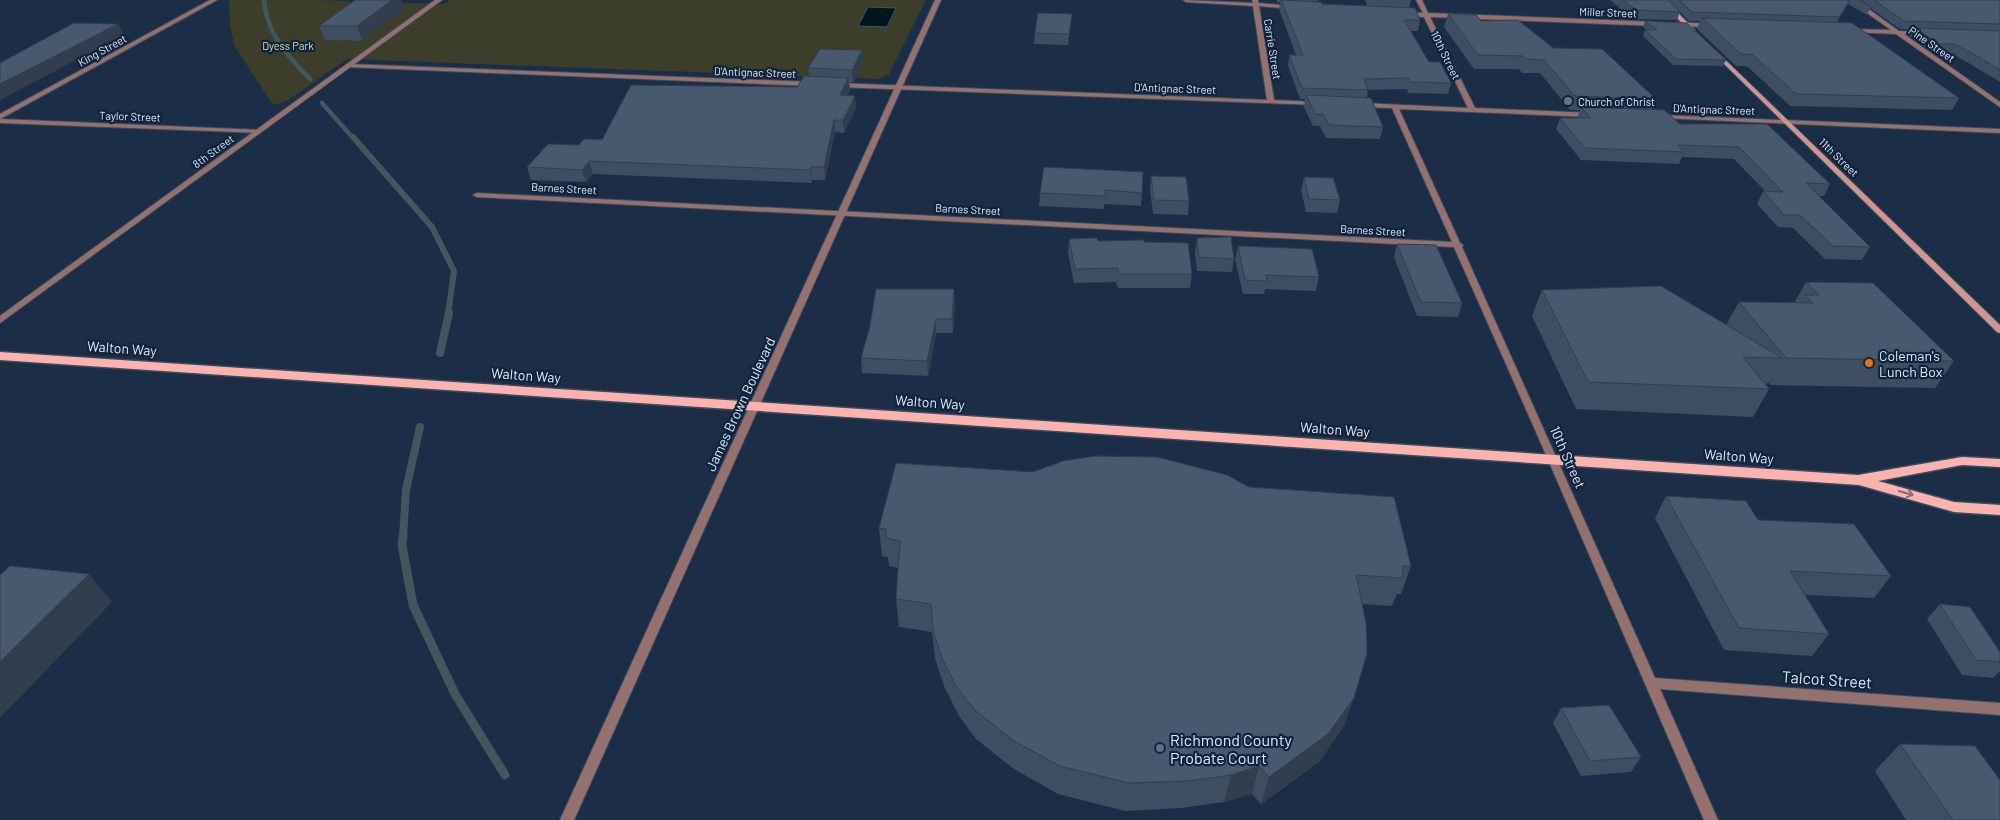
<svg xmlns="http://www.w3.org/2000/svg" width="2000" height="820" font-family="Barlow,sans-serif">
  <rect width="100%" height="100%" fill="#1b2e46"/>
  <polygon fill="#3c3d2a" points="229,0 315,0 444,4 450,0 926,0 889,74 879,79 347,59 287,101 273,105 235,47 230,26"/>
  <polygon fill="#01171d" stroke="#42565e" points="868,7 896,8 887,27 858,26"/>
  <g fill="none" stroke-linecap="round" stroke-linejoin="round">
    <g stroke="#42565e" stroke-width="4.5">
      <path d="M264,0C267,35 287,55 310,79"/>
      <polyline points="322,103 354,139"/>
    </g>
    <polyline stroke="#42565e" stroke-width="6" points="353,137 432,227 454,271 448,314"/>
    <g stroke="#42565e" stroke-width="8">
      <polyline points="440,353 449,313"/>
      <polyline points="403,537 406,490 420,427"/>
    </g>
    <polyline stroke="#42565e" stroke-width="9" points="403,536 402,545 413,605 455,694 505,775"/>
    <defs>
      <g id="minor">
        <polygon points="210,0 217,0 0,119 259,130 261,131 261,133 0,123 0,114"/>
        <polygon points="1183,0 1253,3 1252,0 1258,0 1258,3 1295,6 1295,8 1293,9 1259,6 1274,100 1317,102 1320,104 1319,105 837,87 834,85 837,83 1267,100 1253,6 1186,2"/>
        <polygon points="1416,0 1422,0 1428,13 1657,22 1660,24 1657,26 1430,17 1475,108 1592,113 1595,115 1592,117 1399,109 1460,243 1463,245 1462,247 1655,678 2000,703 2000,715 1660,689 1718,820 1704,820 1533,425 1454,247 477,197 473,195 477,193 1452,242 1392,108 1361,107 1358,105 1361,103 1468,108 1424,17 1404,16 1401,14 1404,12 1423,13"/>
        <polygon points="1849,0 1856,0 1899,31 1927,32 1928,33 1925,35 1904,34 2000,102 2000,107 1896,34 1850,32 1850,30 1852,29 1891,30"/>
        <polygon points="1677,22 1712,24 1715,26 1712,28 1675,25 1675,23"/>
        <polygon points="348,64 812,82 815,84 812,86 346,67 346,65"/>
        <polygon points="1661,115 2000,129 2000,133 1659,118 1659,116"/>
      </g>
      <g id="tertiary">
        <polygon points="435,0 442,0 0,323 0,316"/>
        <polygon points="935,0 941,0 574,820 560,820"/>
      </g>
      <g id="secondary">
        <polygon points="1659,0 1665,0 1695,30 1695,32 1691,32"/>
        <polygon points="1716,51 2000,325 2000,333 1997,332 1714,54 1713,53"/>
      </g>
      <polygon id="primary" points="0,352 1858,475 1962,457 2000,459 2000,467 1962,465 1878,481 1954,502 2000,505 2000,515 1954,512 1859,485 0,360"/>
    </defs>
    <use href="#minor" stroke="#3a4c62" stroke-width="2"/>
    <use href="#tertiary" stroke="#3a4c62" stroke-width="2"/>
    <use href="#secondary" stroke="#3a4c62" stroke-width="2"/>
    <use href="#primary" stroke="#3a4c62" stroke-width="3"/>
    <use href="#minor" fill="#94716e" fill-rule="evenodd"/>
    <use href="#tertiary" fill="#94716e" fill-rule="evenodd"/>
    <use href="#secondary" fill="#ce9692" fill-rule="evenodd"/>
    <use href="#primary" fill="#fcb3ae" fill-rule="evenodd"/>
  </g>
  <g fill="#3e4d5f">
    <polygon points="355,0 401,0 404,8 362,41 325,40 319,26"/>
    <polygon points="1277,0 1318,0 1317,1 1322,4 1367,6 1365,0 1411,0 1409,8 1420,20 1418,31 1410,31 1429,62 1451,83 1448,94 1408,93 1407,89 1368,90 1367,98 1383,127 1380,139 1326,138 1320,126 1313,126 1304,107 1305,99 1300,99 1288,66 1289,55 1296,55 1279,9 1280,2 1277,2"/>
    <polygon points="1610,0 2000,0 2000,82 1967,62 1950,53 1933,52 1910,36 1914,30 1900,29 1870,8 1867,15 1848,4 1837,22 1959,98 1952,110 1790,106 1747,66 1736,66 1697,29 1700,21 1689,21 1680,12 1677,20 1633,19"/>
    <polygon points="1072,14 1068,45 1034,44 1035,33"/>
    <polygon points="1448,14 1553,48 1656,99 1652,109 1680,124 1830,184 1824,196 1819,196 1870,247 1862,260 1825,259 1793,228 1778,227 1757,204 1763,191 1765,191 1734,159 1682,157 1679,164 1581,160 1556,129 1560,118 1577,118 1580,110 1570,110 1540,73 1522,73 1519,69 1474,69 1444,27"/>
    <polygon points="1645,21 1726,60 1723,66 1673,65 1643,36 1645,30 1647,30 1643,27"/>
    <polygon points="862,50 863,62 853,82 849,82 850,90 847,96 856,108 844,133 835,132 825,180 812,180 812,183 593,174 586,182 531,180 527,167 579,145 797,87 809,76 808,68"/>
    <polygon points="1044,167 1142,193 1141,206 1104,204 1104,209 1039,206 1040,193"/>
    <polygon points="1151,176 1189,201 1188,215 1153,214 1150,189"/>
    <polygon points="1304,177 1340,200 1337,213 1306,212 1301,190"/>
    <polygon points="1197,238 1234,259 1232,272 1197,271 1195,252"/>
    <polygon points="1069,239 1098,241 1144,242 1192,274 1190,288 1118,288 1116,282 1074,283 1068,253"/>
    <polygon points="1397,244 1462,303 1458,317 1417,316 1394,257"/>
    <polygon points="1238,246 1319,277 1316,291 1265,289 1264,294 1243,294 1235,259"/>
    <polygon points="1806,282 1954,361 1935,388 1771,385 1768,382 1766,385 1765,385 1769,389 1753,417 1576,409 1532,316 1542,290 1726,325 1739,302 1794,303"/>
    <polygon points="955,303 953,333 936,333 928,376 862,373 861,358"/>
    <polygon points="1249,487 1411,566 1401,594 1397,594 1392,606 1362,604 1344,726 1319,762 1261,804 1252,794 1224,802 1181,808 1125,811 1058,794 1014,769 976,739 959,716 944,686 935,658 932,632 899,627 896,599 898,568 889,566 888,557 882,556 879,528"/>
    <polygon points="1666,496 1758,520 1891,576 1874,598 1805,595 1829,634 1812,656 1724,650 1655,518"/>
    <polygon points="1940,604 2000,652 2000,671 1993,678 1962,675 1927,619"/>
    <polygon points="1561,708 1641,757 1631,772 1581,776 1553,723"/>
    <polygon points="1900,744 2000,820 1906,820 1875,771"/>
  </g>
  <g fill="#323e4d">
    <polygon points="392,0 401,0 404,8 362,41 357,26"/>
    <polygon points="1850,0 1848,4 1834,26 1839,17"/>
    <polygon points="1072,14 1071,25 1068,45 1069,34"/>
    <polygon points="118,24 124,35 0,100 0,84"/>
    <polygon points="862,50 863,62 853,82 852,70"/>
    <polygon points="848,78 850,90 841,107 840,95"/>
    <polygon points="855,96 856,108 844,133 843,120"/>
    <polygon points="834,120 835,132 825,180 824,167"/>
    <polygon points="589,161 593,174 586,182 582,170"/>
    <polygon points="811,167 812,180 812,183 810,170"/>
    <polygon points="954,289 955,303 953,333 952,319"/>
    <polygon points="936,319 936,333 928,376 927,361"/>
    <polygon points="89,574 112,602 0,718 0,662"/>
    <polygon points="1354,698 1344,726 1319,762 1261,804 1269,777"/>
    <polygon points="1259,766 1252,794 1224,802 1231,775"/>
  </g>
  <g fill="#48596e" stroke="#323e4d">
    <polygon points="355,0 392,0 357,26 319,26"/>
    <polygon points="1281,0 1321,2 1322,4 1415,8 1420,20 1404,20 1429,62 1440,62 1451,83 1411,82 1409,78 1364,79 1368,90 1302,88 1289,55 1303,55"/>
    <polygon points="1623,0 1668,0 1680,12 1636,10"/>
    <polygon points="1679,0 1850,0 1839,17 1692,12"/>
    <polygon points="1859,0 1862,0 1871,7"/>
    <polygon points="1874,0 2000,0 2000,24 1904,21"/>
    <polygon points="1038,13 1072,14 1069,34 1035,33"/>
    <polygon points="1448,14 1476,15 1481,21 1518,20 1553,48 1602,49 1656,99 1575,96 1544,60 1526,59 1523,56 1478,55"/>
    <polygon points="1702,18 1852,23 1959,98 1796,94 1753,55 1741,54"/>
    <polygon points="1645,21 1687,23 1726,60 1676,59 1645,30 1657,30"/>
    <polygon points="74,23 118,24 0,84 0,63"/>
    <polygon points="1915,28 2000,31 2000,70 1972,53 1954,44 1938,44"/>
    <polygon points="820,49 862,50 852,70 808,68"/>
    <polygon points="804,76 848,78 840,95 855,96 843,120 834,120 824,167 811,167 810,170 589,161 582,170 527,167 548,144 579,145 584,139 602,140 631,85 797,87"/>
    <polygon points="1306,95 1371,98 1383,127 1329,125 1323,114 1315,114"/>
    <polygon points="1581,107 1664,110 1680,124 1767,124 1830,184 1806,183 1870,247 1833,246 1800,215 1784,215 1763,191 1783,192 1739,147 1678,145 1684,152 1585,148 1560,118 1591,118"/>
    <polygon points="1044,167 1143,172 1142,193 1105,190 1105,196 1040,193"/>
    <polygon points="1151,176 1186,177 1189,201 1154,200"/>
    <polygon points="1304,177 1333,178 1340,200 1309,199"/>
    <polygon points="1231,237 1234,259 1199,257 1197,238"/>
    <polygon points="1097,238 1098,241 1144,240 1144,242 1188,243 1192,274 1119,274 1118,268 1075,269 1069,239"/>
    <polygon points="1397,244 1436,245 1462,303 1421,302"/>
    <polygon points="1238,246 1312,249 1319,277 1266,275 1267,281 1245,280"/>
    <polygon points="1806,282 1873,283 1954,361 1786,358 1739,302 1813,303 1805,295 1819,295"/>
    <polygon points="1661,286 1782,358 1743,357 1769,389 1588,382 1542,290"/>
    <polygon points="876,289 954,289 952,319 936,319 927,361 861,358 870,326"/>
    <polygon points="1095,456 1157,457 1227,475 1249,487 1394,497 1411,566 1403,566 1402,578 1356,575 1366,623 1367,653 1354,698 1328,734 1269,777 1259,766 1231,775 1187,781 1129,783 1060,766 1014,741 976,711 957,688 942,658 933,630 931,604 896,599 900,541 886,538 886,529 879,528 896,463 1033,472 1063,461"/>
    <polygon points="1666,496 1746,501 1758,520 1854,524 1891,576 1790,571 1829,634 1739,628"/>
    <polygon points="10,566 89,574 0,662 0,575"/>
    <polygon points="1940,604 1970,607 2000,652 2000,662 1976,660"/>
    <polygon points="1609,705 1641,757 1590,761 1561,708"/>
    <polygon points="1900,744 1975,746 2000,780 2000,820 1953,820"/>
  </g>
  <defs><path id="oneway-shaft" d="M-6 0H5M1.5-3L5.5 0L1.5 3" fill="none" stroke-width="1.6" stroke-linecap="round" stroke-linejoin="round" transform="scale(1.25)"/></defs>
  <use stroke="#866c74" href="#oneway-shaft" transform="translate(1906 493) rotate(16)"/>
  <circle fill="#6b7280" stroke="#11243b" stroke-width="2" cx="1568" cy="101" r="5"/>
  <circle fill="#e8710a" stroke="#11243b" stroke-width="2" cx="1869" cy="363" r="5"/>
  <circle fill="#5c6f8a" stroke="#11243b" stroke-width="2" cx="1160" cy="748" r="5"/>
  <g text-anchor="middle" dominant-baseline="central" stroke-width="4.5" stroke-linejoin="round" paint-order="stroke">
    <g font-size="11" fill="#dbe8f7" stroke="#11243b">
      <text transform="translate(1608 12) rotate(2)">Miller Street</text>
      <text transform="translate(1932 44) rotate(35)">Pine Street</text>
      <text transform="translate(1273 49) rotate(81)">Carrie Street</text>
      <text transform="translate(102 50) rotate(-29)">King Street</text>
      <text transform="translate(1446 55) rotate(64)">10th Street</text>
      <text transform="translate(755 72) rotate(2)">D'Antignac Street</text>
      <text transform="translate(1175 88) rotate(2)">D'Antignac Street</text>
      <text transform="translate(1714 109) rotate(2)">D'Antignac Street</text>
      <text transform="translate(130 116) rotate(2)">Taylor Street</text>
      <text transform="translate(213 151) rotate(-36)">8th Street</text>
      <text transform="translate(1839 157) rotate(44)">11th Street</text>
      <text transform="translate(564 188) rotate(3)">Barnes Street</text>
      <text transform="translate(968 209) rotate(3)">Barnes Street</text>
      <text transform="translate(1373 230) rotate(3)">Barnes Street</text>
    </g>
    <g font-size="11" fill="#dadda7" stroke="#11243b">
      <text x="288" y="45">Dyess Park</text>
    </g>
    <g font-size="11" fill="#dbe8f7" stroke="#11243b" text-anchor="start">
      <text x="1578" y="101">Church of Christ</text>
    </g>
    <g font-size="14" fill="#dbe8f7" stroke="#11243b">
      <text transform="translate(122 348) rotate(4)">Walton Way</text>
      <text transform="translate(526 375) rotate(4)">Walton Way</text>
      <text transform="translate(930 402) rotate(4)">Walton Way</text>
      <text transform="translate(740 404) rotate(-65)">James Brown Boulevard</text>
      <text transform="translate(1335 429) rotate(4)">Walton Way</text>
      <text transform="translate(1739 456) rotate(4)">Walton Way</text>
      <text transform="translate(1568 457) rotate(66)">10th Street</text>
    </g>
    <g font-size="14" fill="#dbe8f7" stroke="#11243b" text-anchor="start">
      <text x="1879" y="355">Coleman's<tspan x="1879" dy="16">Lunch Box</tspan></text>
    </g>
    <g font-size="16" fill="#dbe8f7" stroke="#11243b">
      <text transform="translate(1827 679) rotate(4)">Talcot Street</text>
    </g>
    <g font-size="16" fill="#dbe8f7" stroke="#11243b" text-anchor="start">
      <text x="1170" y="739">Richmond County<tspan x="1170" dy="18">Probate Court</tspan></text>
    </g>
  </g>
</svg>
